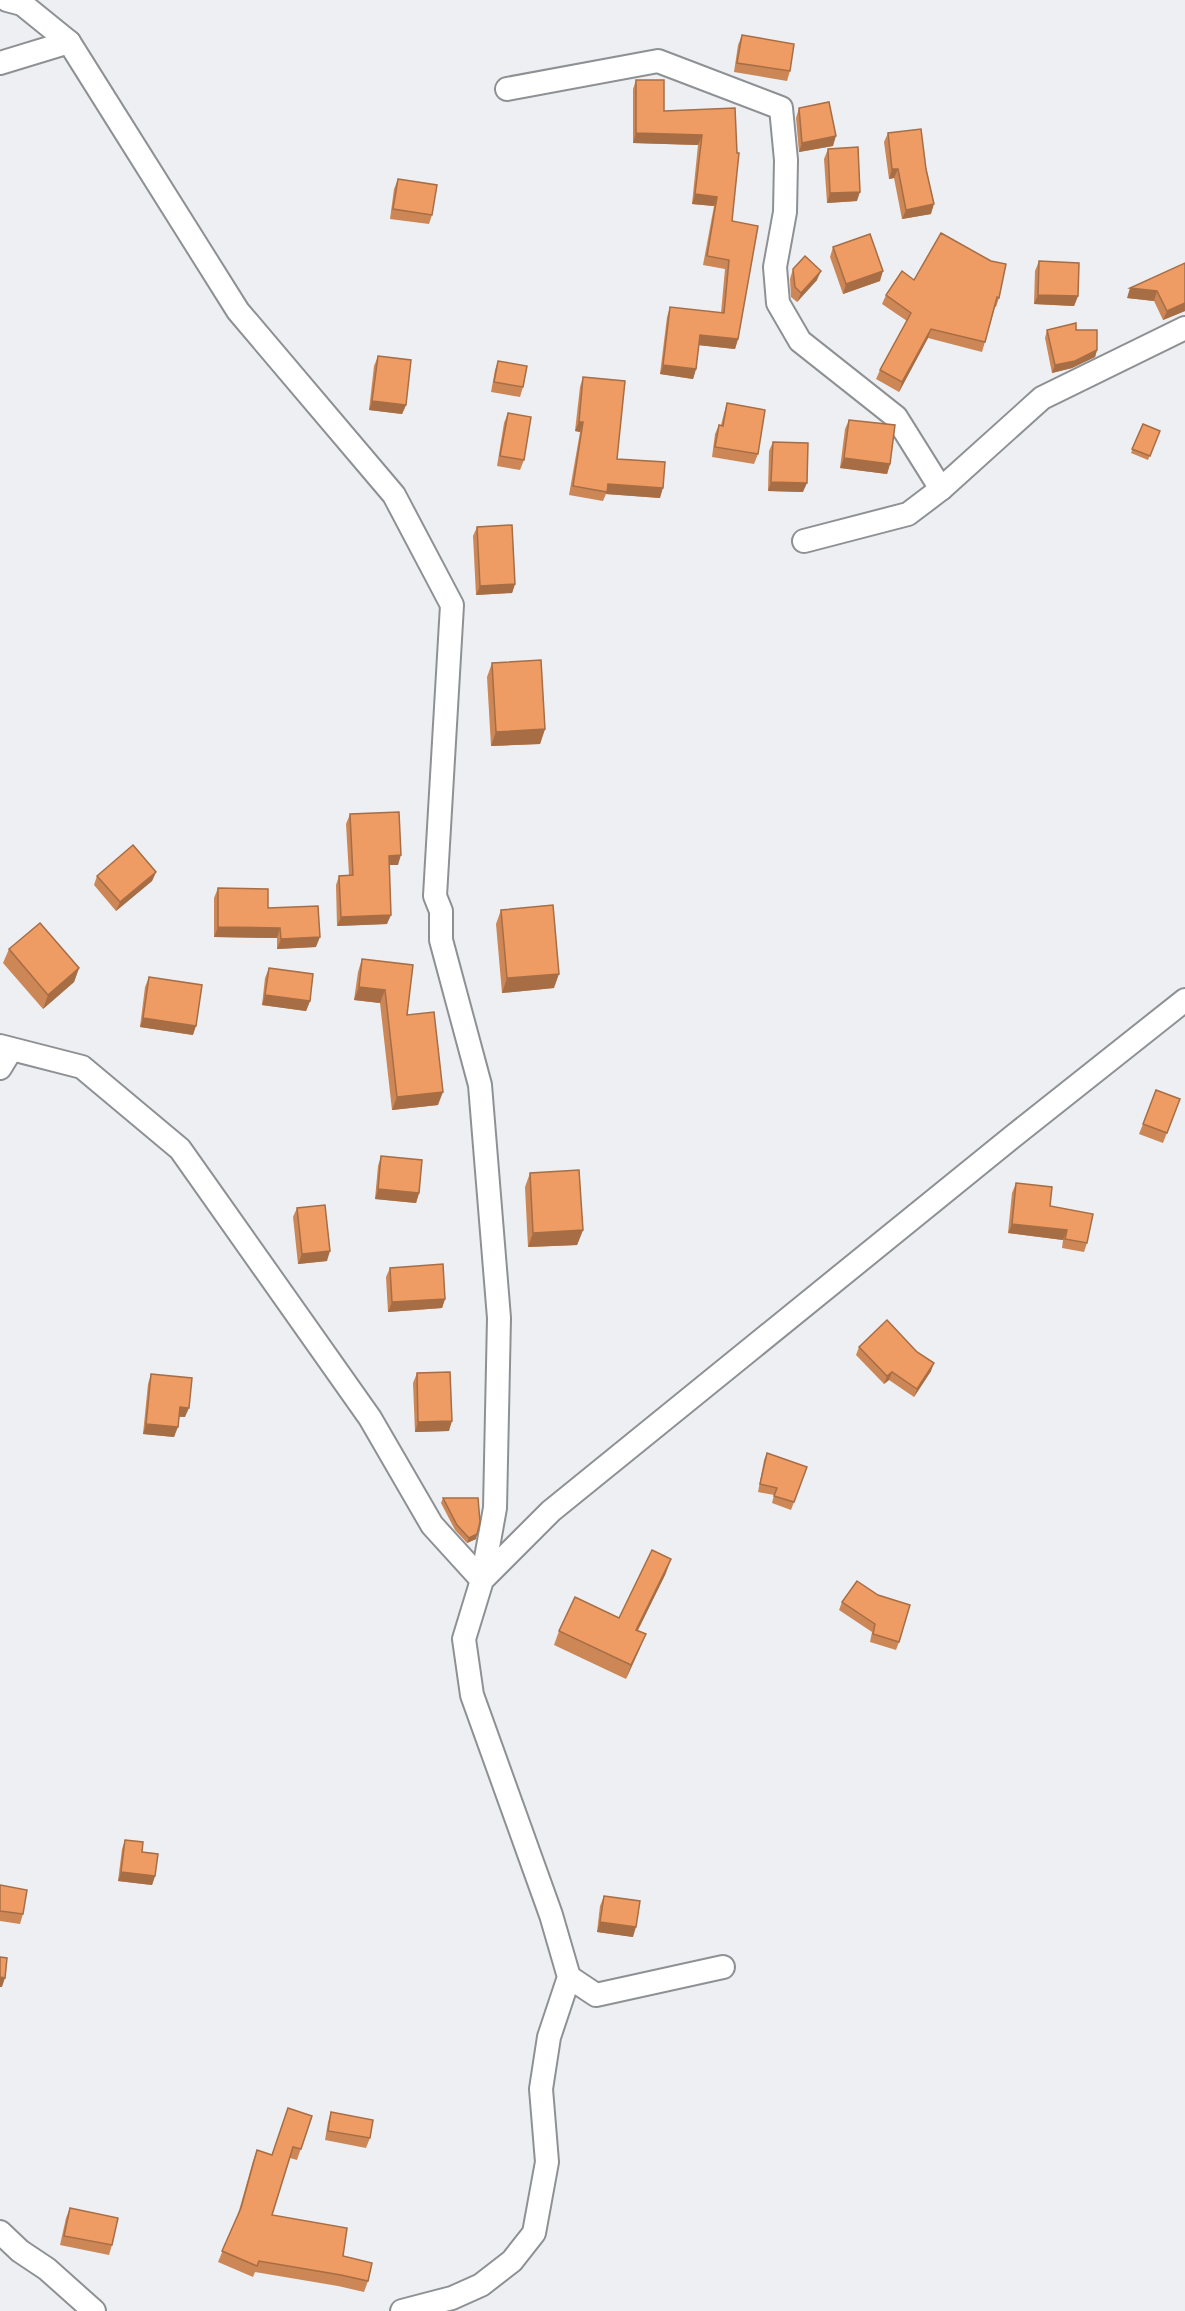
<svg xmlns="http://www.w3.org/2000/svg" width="1185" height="2311" font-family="'Fira Sans Condensed',sans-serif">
  <rect width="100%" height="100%" fill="#edeff3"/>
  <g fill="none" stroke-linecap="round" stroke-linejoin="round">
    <defs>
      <g id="minor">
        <polyline points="0,63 69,42"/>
        <polyline points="507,89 658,61 781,108 786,160 785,212 775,267 778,303 800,341 896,417 941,489"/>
        <polyline points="804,541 908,514 941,489 1042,398 1185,328"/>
        <polyline points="0,1046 82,1067 180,1149 370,1418 432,1525 482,1580 495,1508 499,1318 480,1085 441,940 441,911 435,896 452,605 394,495 238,311 69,42 22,4 7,0"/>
        <polyline points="0,1068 11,1050"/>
        <polyline points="569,1977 596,1995 723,1967"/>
        <polyline points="0,2232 20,2251 47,2269 94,2311"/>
        <polyline points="402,2311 452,2298 481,2285 512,2261 534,2233 547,2162 541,2089 549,2037 569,1977 551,1915 472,1695 464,1639 482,1580 551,1511 1011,1138 1185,1000"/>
      </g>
    </defs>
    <use href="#minor" stroke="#8e9194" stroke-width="26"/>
    <use href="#minor" stroke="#fff" stroke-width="22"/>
  </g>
  <g fill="#cd8655">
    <polygon points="742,35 790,71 787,81 734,72 738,45"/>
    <polygon points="636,80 664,111 735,108 732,221 738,339 735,349 699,345 696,369 693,379 660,374 667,317 670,307 721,313 725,269 703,265 714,206 692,204 698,145 633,143 633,89"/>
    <polygon points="799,108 833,146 799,152 796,118"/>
    <polygon points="888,133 931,214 902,219 894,178 889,179 884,142"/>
    <polygon points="828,149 857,201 827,203 824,159"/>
    <polygon points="398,179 432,215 429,224 390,219 394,189"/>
    <polygon points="833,247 880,281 843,294 830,257"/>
    <polygon points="1039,261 1078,296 1074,306 1034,304 1035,271"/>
    <polygon points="1185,263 1185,311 1163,320 1154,301 1127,298"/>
    <polygon points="793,269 817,280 797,302 791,297 790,279"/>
    <polygon points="914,280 999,298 996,307 995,307 982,352 928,338 899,392 876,379 880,370 907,321 882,304 886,295"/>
    <polygon points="1047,330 1076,330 1097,350 1095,357 1072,368 1052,373 1045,338"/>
    <polygon points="378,356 406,405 402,414 369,410 374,366"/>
    <polygon points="498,361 523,387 520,397 491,392 495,370"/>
    <polygon points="583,377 617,459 660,498 606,494 603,501 569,495 580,432 575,431 580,387"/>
    <polygon points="727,403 758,454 754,464 712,457 715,434 719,425 721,425 724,413"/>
    <polygon points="508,413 524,460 520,470 497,466 504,423"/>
    <polygon points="849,420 890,464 887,474 840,468 845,429"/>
    <polygon points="1143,424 1160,431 1148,460 1131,453"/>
    <polygon points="773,442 803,492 768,491 769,451"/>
    <polygon points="477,527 515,584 512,593 476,595 473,536"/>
    <polygon points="492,663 545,729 540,744 491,746 487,677"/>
    <polygon points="350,814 398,865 389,865 387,924 337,926 336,885 339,876 349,875 346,824"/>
    <polygon points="156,872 152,881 116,911 94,885 97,876"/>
    <polygon points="218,888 268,908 316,947 277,949 277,938 214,937 214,898"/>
    <polygon points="501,910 554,988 502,993 496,924"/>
    <polygon points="9,949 79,968 74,982 43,1009 3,963"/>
    <polygon points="362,959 407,1015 438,1105 392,1110 380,1003 354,1000 358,972"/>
    <polygon points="269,968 310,1001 306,1011 262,1005 265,978"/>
    <polygon points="149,977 193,1035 140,1027 145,987"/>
    <polygon points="1180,1099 1163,1143 1139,1134 1143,1124"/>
    <polygon points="381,1156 419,1193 416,1203 375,1199 378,1166"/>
    <polygon points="530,1173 583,1230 577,1245 528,1247 525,1187"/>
    <polygon points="1016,1183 1050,1206 1087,1243 1084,1252 1062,1248 1063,1240 1008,1233 1012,1193"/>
    <polygon points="297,1208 327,1261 298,1264 293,1217"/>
    <polygon points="390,1268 445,1299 442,1308 388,1312 386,1277"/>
    <polygon points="859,1347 931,1371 914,1397 889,1380 884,1384 856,1355"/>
    <polygon points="417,1373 449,1431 415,1432 413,1383"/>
    <polygon points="151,1374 185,1417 179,1417 174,1437 143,1434 148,1384"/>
    <polygon points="767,1453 807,1467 791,1510 772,1503 774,1495 758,1492 764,1460"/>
    <polygon points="443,1498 477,1534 476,1539 467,1543 455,1530 441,1503"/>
    <polygon points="666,1573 638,1630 640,1648 626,1679 554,1645 559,1631 619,1618"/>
    <polygon points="857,1581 899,1642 896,1650 870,1642 872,1632 839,1610 842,1602"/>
    <polygon points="125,1840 142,1852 155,1876 152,1885 118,1881 122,1849"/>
    <polygon points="0,1885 23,1914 20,1924 0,1921"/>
    <polygon points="604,1896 633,1937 597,1932 600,1906"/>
    <polygon points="331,2112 370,2138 366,2148 325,2140 328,2122"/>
    <polygon points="312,2116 297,2160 290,2158 272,2215 343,2256 368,2281 364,2292 338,2286 255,2272 253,2277 218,2262 238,2214 253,2161 257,2150 272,2155"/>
    <polygon points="70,2208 112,2245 109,2255 60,2245 66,2218"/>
  </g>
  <g fill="#a76d45">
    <polygon points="636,133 702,135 698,145 633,143"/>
    <polygon points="836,136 833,146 799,152 802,143"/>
    <polygon points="892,169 898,169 894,178 889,179"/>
    <polygon points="860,192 857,201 827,203 830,193"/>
    <polygon points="695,194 717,197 714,206 692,204"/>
    <polygon points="934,204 931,214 902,219 906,210"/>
    <polygon points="821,271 817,280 797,302 801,293"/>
    <polygon points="883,271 880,281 843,294 846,284"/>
    <polygon points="1130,288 1157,291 1154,301 1127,298"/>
    <polygon points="1038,295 1078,296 1074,306 1034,304"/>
    <polygon points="1185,303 1185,311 1163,320 1167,311"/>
    <polygon points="931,329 928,338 899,392 902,382"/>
    <polygon points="700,335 738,339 735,349 697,345"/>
    <polygon points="1097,350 1095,357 1072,368 1052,373 1055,365"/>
    <polygon points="663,365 696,369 693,379 660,374"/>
    <polygon points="372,401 406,405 402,414 369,410"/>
    <polygon points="579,422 583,422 580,432 575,431"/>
    <polygon points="844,458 890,464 887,474 840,468"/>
    <polygon points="771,482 807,483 803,492 768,491"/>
    <polygon points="608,484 663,488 660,498 606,494"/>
    <polygon points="515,584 512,593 476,595 480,586"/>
    <polygon points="545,729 540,744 491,746 496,732"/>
    <polygon points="401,855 398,865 385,865 389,856"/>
    <polygon points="156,872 152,881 116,911 120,902"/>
    <polygon points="391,915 387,924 337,926 341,917"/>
    <polygon points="218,927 280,928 277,938 214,937"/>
    <polygon points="320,937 316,947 277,949 281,939"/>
    <polygon points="79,968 74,982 43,1009 48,995"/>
    <polygon points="559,974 554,988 502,993 507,978"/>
    <polygon points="359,987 385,990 380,1003 354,1000"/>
    <polygon points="265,995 310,1001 306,1011 262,1005"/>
    <polygon points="143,1018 196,1026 193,1035 140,1027"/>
    <polygon points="443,1092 438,1105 392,1110 397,1097"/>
    <polygon points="378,1189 419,1193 416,1203 375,1199"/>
    <polygon points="1012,1224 1067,1230 1063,1240 1008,1233"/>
    <polygon points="583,1230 577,1245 528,1247 533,1233"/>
    <polygon points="330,1251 327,1261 298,1264 302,1254"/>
    <polygon points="445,1299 442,1308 388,1312 392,1302"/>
    <polygon points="934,1363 931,1371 914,1397 917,1389"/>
    <polygon points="892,1372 889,1380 884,1384 887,1376"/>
    <polygon points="180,1407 189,1408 185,1417 177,1416"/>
    <polygon points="452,1421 449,1431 415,1432 418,1422"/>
    <polygon points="146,1424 178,1427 174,1437 143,1434"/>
    <polygon points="477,1534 476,1539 467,1543 469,1538"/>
    <polygon points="671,1559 666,1573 631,1644 636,1630"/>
    <polygon points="646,1634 640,1648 626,1679 631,1665"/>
    <polygon points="121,1872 155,1876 152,1885 118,1881"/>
    <polygon points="600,1922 636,1927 633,1937 597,1932"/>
    <polygon points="0,1977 5,1978 2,1987 0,1987"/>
  </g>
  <g fill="#ee9c63" stroke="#a76d45" stroke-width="1.5">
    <polygon points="742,35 794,44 790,71 737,63"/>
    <polygon points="636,80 664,80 664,111 735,108 737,153 739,153 732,221 758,226 738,339 700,335 696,369 663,365 670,307 724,313 729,260 707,256 717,197 695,194 702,135 636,133"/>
    <polygon points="829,102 836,136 802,143 799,108"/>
    <polygon points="921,129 926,169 934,204 906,210 898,169 892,169 888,133"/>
    <polygon points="858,147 860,192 830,193 828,149"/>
    <polygon points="398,179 437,185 432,215 393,209"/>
    <polygon points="941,233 991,261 1006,264 999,298 997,297 985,342 931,329 902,382 880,370 911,313 886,295 902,271 914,280"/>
    <polygon points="870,234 883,271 846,284 833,247"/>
    <polygon points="805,256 821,271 801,293 795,287 793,269"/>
    <polygon points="1039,261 1079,263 1078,296 1038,295"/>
    <polygon points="1185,263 1185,303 1167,311 1157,291 1130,288"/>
    <polygon points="1076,323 1076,330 1097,330 1097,350 1075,361 1055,365 1047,330"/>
    <polygon points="378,356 411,360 406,405 372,401"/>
    <polygon points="498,361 527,366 523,387 494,382"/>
    <polygon points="583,377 625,381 617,459 665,462 663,488 608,484 607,492 573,486 583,422 579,422"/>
    <polygon points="727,403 765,410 758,454 715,447 719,425 723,426"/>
    <polygon points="508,413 531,417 524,460 500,456"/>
    <polygon points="849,420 895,425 890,464 844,458"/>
    <polygon points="1143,424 1160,431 1150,456 1132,449"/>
    <polygon points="773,442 808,443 807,483 771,482"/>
    <polygon points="512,525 515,584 480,586 477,527"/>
    <polygon points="541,660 545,729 496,732 492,663"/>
    <polygon points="399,812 401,855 389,856 391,915 341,917 339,876 353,875 350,814"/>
    <polygon points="133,845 156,872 120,902 97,876"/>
    <polygon points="218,888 268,889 268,908 318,906 320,937 281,939 280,928 218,927"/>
    <polygon points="553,905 559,974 507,978 501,910"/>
    <polygon points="40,923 79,968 48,995 9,949"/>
    <polygon points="362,959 413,965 407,1015 434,1012 443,1092 397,1097 385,990 359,987"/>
    <polygon points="269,968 313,974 310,1001 265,995"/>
    <polygon points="149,977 202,985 196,1026 143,1018"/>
    <polygon points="1156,1090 1180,1099 1167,1133 1143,1124"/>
    <polygon points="381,1156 422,1160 419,1193 378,1189"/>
    <polygon points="579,1170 583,1230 533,1233 530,1173"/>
    <polygon points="1016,1183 1052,1187 1050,1206 1093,1214 1087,1243 1065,1239 1067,1230 1012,1224"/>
    <polygon points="325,1205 330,1251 302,1254 297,1208"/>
    <polygon points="443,1264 445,1299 392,1302 390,1268"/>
    <polygon points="887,1320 917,1352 934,1363 917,1389 892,1372 887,1376 859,1347"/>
    <polygon points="450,1372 452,1421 418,1422 417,1373"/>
    <polygon points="151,1374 192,1378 189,1408 180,1407 178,1427 146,1424"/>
    <polygon points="767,1453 807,1467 794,1502 774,1496 777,1488 760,1484"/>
    <polygon points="443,1498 478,1498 480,1522 477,1534 469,1538 457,1525"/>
    <polygon points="652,1550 671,1559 636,1630 646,1634 631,1665 559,1631 575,1597 619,1618"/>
    <polygon points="857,1581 878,1595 910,1605 899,1642 873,1634 875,1624 842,1602"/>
    <polygon points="125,1840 143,1842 142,1852 158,1854 155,1876 121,1872"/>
    <polygon points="0,1885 27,1890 23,1914 0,1911"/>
    <polygon points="604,1896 640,1901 636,1927 600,1922"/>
    <polygon points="0,1957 7,1958 5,1978 0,1977"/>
    <polygon points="288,2108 312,2116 301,2149 293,2147 272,2215 347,2228 343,2256 372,2263 368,2281 341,2275 259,2261 257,2266 222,2251 241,2208 257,2150 272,2155"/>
    <polygon points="331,2112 373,2120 370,2138 328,2131"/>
    <polygon points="70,2208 118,2218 112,2245 64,2236"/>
  </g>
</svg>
